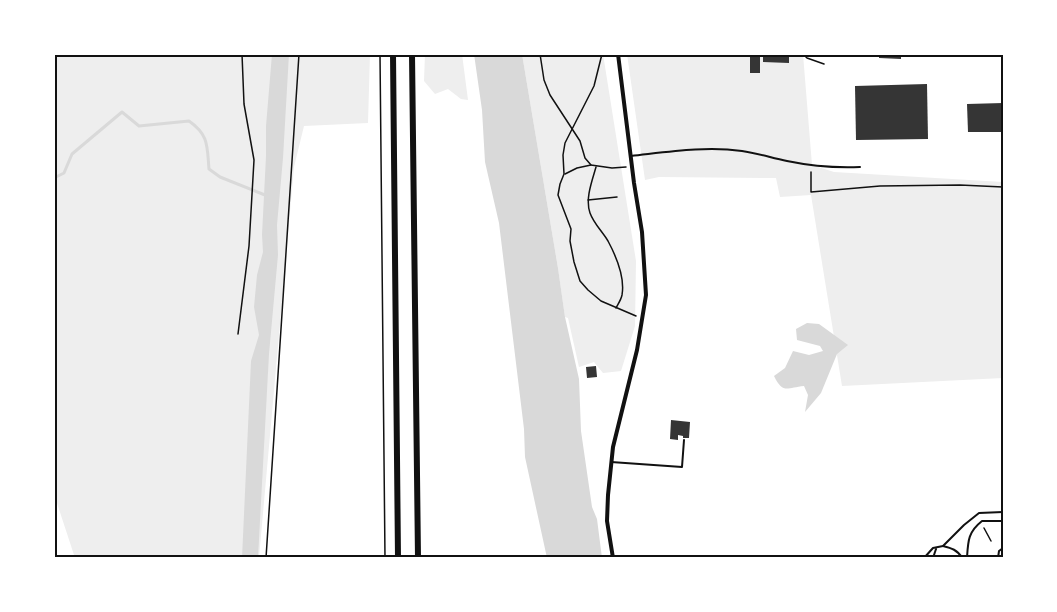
<svg xmlns="http://www.w3.org/2000/svg" width="1057" height="612" font-family="'Alegreya Sans',sans-serif">
  <rect width="100%" height="100%" fill="#fff"/>
  <g fill="#eee">
    <polygon points="54,54 370,54 368,123 304,126 294,167 259,558 75,558 54,494"/>
    <polygon points="425,54 462,54 468,100 461,99 448,89 435,94 424,81"/>
    <polygon points="522,54 603,54 636,261 635,326 621,371 603,373 594,362 579,367 568,318 565,317 558,268"/>
    <polygon points="627,54 803,54 812,165 834,172 1003,182 1003,378 842,386 811,195 780,197 776,178 659,177 645,180"/>
  </g>
  <g fill="#d9d9d9">
    <polygon points="272,54 289,54 283,158 277,225 278,255 269,354 258,558 242,558 251,361 259,335 254,307 257,275 263,252 262,235 266,156 266,126"/>
    <polygon points="474,54 522,54 558,268 565,317 579,379 581,431 592,507 597,519 602,558 547,558 525,457 524,429 499,223 485,162 482,110"/>
    <path d="M807,323L819,324L848,345L837,354L821,393L805,412L808,395L804,386C786,388 783,394 774,376L785,368L793,351L809,355L823,351L820,346L797,340L796,329Z"/>
  </g>
  <g fill="none" stroke-linecap="round" stroke-linejoin="round">
    <path stroke="#d9d9d9" stroke-width="3" d="M54,178L64,173L72,154L122,112L139,126L189,121C209,135 207,146 209,169L220,177L265,195"/>
  </g>
  <g fill="#353535">
    <rect x="750" y="54" width="10" height="19"/>
    <polygon points="763,54 789,54 789,63 763,62"/>
    <polygon points="879,54 901,54 901,59 879,58"/>
    <polygon points="927,84 928,139 856,140 855,86"/>
    <polygon points="1003,103 1003,132 968,132 967,104"/>
    <polygon points="596,366 597,377 587,378 586,367"/>
    <polygon points="671,420 690,422 689,438 683,438 683,436 678,435 678,440 670,439"/>
  </g>
  <g fill="none" stroke-linecap="round" stroke-linejoin="round">
    <g stroke="#111" stroke-width="1.5">
      <polyline points="380,54 385,558"/>
      <polyline points="540,54 544,80 550,95 580,141 585,158 591,165 612,168 626,167"/>
      <polyline points="602,54 594,86 565,143 563,155 564,174 560,184 558,195 571,229 570,241 574,262 580,281 588,290 601,301 636,316"/>
      <polyline points="803,54 807,58 824,64"/>
      <path d="M596,167C592,181 585,199 590,213C594,224 602,231 608,241C616,256 625,278 622,295C621,300 618,304 616,308"/>
      <polyline points="811,172 811,192 880,186 960,185 1003,187"/>
      <polyline points="565,174 577,168 591,165"/>
      <polyline points="588,200 617,197"/>
      <polyline points="238,334 249,246 254,160 244,104 242,54"/>
      <polyline points="984,528 991,541"/>
      <polyline points="266,558 299,54"/>
    </g>
    <g stroke="#111" stroke-width="2">
      <path d="M631,156C668,152 705,146 742,151C757,153 772,158 787,161C811,166 836,168 860,167"/>
      <polyline points="611,462 682,467 684,440"/>
      <path d="M943,546C951,548 958,550 962,558"/>
      <polyline points="924,558 933,548 943,546 964,525 979,513 1003,512"/>
      <polyline points="933,558 936,549"/>
      <path d="M967,558C968,541 968,532 982,521H1003"/>
      <polyline points="998,558 999,551 1003,548"/>
    </g>
    <polyline stroke="#111" stroke-width="4" points="613,558 607,521 608,495 613,447 637,350 646,295 642,232 634,183 618,54"/>
    <g stroke="#111" stroke-width="6">
      <polyline points="393,54 398,558"/>
      <polyline points="412,54 418,558"/>
    </g>
  </g>
  <rect width="1057" height="612" fill="none" stroke="#ffffff" stroke-width="111"/>
  <rect x="56" y="56" width="946" height="500" fill="none" stroke="#111" stroke-width="2"/>
</svg>
